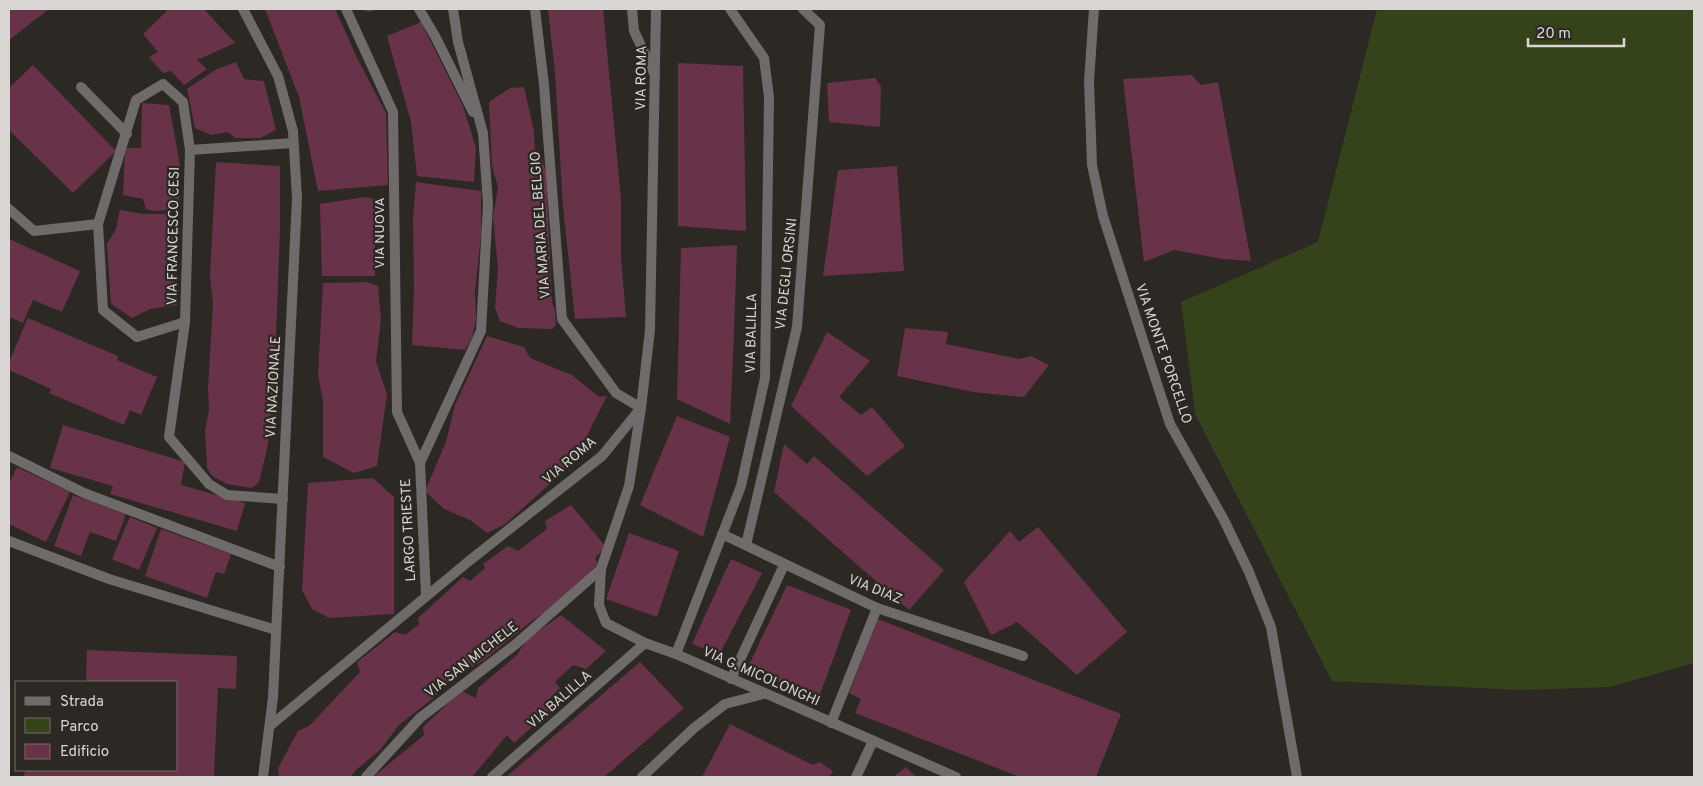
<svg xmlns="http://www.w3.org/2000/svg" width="1703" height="786" font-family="Overpass,sans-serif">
  <rect width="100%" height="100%" fill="#2c2823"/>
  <polygon fill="#344319" points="1377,9 1694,9 1694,663 1610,687 1523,690 1332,681 1195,414 1181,302 1318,242"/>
  <g fill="#683249">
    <polygon points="9,9 49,9 9,40"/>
    <polygon points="169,9 204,9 235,43 197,60 207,69 184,85 171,71 163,73 149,57 158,52 143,34"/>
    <polygon points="265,9 335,9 357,58 386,113 388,185 318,191 299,97"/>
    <polygon points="359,9 379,9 369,12"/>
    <polygon points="548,9 603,9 621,199 621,257 626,317 575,319 563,207 555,73"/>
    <polygon points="421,22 463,106 476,148 474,182 417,176 411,122 387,36"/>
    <polygon points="236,62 244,79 264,81 276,130 260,138 235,138 228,132 211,135 195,128 187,89 217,69"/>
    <polygon points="678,63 743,66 746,231 678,226"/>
    <polygon points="33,65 116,151 73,193 9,130 9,88"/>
    <polygon points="1192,75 1201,85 1218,82 1251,261 1223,259 1174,250 1144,262 1123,79"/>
    <polygon points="875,78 881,87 880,127 829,122 827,83"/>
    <polygon points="524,87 534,131 535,155 541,157 546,172 552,302 555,310 556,325 552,329 518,328 500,321 495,307 498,269 493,217 498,187 492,166 489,102 510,88"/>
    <polygon points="142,103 169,105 180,165 179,209 153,211 146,209 143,199 123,195 125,148 141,148"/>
    <polygon points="216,162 280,166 280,229 274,392 267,449 259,482 252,488 227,484 212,476 207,468 205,431 209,411 208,388 213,303 210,276"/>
    <polygon points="897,166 904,271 823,276 838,170"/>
    <polygon points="416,182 481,191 481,234 475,292 476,319 472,338 465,350 412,345 414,288 413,219"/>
    <polygon points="365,197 380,200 382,227 375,246 375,276 322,276 320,204"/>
    <polygon points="120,210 143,214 178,214 179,241 174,279 177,305 150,309 132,318 111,304 107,244 116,229"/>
    <polygon points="9,239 80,271 62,312 33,300 23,323 9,317"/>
    <polygon points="737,245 734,332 730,424 677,399 681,248"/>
    <polygon points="367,282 378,286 381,320 376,362 387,394 377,466 354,473 323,457 323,401 318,374 323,283"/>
    <polygon points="28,318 118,356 117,360 157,377 141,415 130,410 124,425 49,393 51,389 9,370 9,362"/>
    <polygon points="905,328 948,332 946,344 1019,359 1031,356 1049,365 1024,397 973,392 897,376"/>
    <polygon points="827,332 870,361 839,397 861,415 872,407 905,446 867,476 791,406"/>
    <polygon points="487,336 524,347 530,358 572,375 599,397 607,396 573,463 504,525 487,533 470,520 444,509 425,491 446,442 455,405"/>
    <polygon points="677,416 730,437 703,537 640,505"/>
    <polygon points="63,425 185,462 181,485 245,503 237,531 110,494 113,486 50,468"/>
    <polygon points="784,444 807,464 814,456 944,570 909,610 774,492"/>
    <polygon points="17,467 70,492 46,542 9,524 9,483"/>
    <polygon points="373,478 394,497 394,614 329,618 312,609 302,590 308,483"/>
    <polygon points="73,495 126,514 116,541 90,532 81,556 54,546"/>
    <polygon points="571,505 606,547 595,558 598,564 551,609 533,620 483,661 456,675 432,699 399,725 380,750 356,770 351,777 279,777 278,768 298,731 309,726 360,672 357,662 395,632 406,635 419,624 418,618 463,577 470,581 485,568 483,564 508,546 518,551 547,529 545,521"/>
    <polygon points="130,517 157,528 139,570 112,559"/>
    <polygon points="1038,527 1127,632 1077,675 1017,622 991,635 964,582 1010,531 1019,542"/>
    <polygon points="161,529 231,554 224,574 216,572 207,598 145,576"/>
    <polygon points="629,533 679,551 657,617 606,599"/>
    <polygon points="731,559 762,573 719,655 692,644"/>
    <polygon points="787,585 851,610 818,700 748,667"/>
    <polygon points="561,615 606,651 586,669 573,665 555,682 560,688 546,702 550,711 514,743 507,735 472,777 373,777 424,735 423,727 461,691 476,698 478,688 517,655 526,640"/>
    <polygon points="878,619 1121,714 1096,777 1020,777 855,713 861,699 849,693"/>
    <polygon points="87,650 237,656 236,689 218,688 214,777 24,777 25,770 176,770 176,682 86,682"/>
    <polygon points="640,662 684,708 604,777 506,777"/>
    <polygon points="730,724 813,765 820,762 833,771 829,777 702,777"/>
    <polygon points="906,767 916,777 893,777"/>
  </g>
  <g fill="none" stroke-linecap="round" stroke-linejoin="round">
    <g stroke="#6f6b6a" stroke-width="10">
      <polyline points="243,9 278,76 293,131 297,198 273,697 263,777"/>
      <polyline points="346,9 393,112 397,412 420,463 426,596"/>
      <polyline points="419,9 435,36 473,112"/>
      <polyline points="535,9 544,85 562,319 616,393 641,408 629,486 601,569 599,605 606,623 645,643 676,654 956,777"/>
      <polyline points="632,9 634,31 655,75"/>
      <polyline points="1094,9 1089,81 1092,165 1103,216 1170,424 1224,520 1249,572 1271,627 1297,777"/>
      <polyline points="81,87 127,134"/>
      <polyline points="9,209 34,231 98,224"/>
      <polyline points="185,322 137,337 103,310 98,224 136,100 163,84 183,102 190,150"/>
      <polyline points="9,456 84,493 280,567"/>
      <polyline points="420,463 481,331 488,204 483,133 458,42 453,9"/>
      <polyline points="283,499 227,495 209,484 169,437 185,322 190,150 293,143"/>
      <polyline points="722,534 877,608 1023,656"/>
      <polyline points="9,541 109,579 276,630"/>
      <polyline points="746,545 797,327 820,25 803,9"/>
      <polyline points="676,654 741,486 765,378 769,97 764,58 730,9"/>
      <polyline points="731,679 784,565"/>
      <polyline points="831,723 877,608"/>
      <polyline points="271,725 469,561 602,456 641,408 650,330 656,9"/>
      <polyline points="366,777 420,718 516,644 601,569"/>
      <polyline points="492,777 645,643"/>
      <polyline points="642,777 694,728 725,704 763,694"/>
      <polyline points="856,777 873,741"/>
    </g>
  </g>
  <g text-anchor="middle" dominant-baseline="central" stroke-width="4.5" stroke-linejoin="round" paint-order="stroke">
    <g font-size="14" fill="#d9d6d3" stroke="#2c2823">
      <text transform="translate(642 78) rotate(-89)">VIA ROMA</text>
      <text transform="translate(541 225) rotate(-94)">VIA MARIA DEL BELGIO</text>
      <text transform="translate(380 233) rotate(-90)">VIA NUOVA</text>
      <text transform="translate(174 236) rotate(-89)">VIA FRANCESCO CESI</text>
      <text transform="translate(787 274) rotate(-84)">VIA DEGLI ORSINI</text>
      <text transform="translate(752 333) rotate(-89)">VIA BALILLA</text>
      <text transform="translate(1163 354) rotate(71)">VIA MONTE PORCELLO</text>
      <text transform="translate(274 387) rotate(-87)">VIA NAZIONALE</text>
      <text transform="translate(570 461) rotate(-40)">VIA ROMA</text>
      <text transform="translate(409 530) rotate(-93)">LARGO TRIESTE</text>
      <text transform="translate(875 590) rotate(22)">VIA DIAZ</text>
      <text transform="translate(472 660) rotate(-38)">VIA SAN MICHELE</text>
      <text transform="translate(761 677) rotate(24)">VIA G. MICOLONGHI</text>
      <text transform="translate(560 700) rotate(-41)">VIA BALILLA</text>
    </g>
  </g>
  <rect width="1703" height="786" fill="none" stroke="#d9d6d3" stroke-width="20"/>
  <rect x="15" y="681" width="162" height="90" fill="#2c2823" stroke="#716e69"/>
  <rect x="25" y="697" width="25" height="8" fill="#6f6b6a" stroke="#716e69"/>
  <text x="60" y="706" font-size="15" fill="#d9d6d3">Strada</text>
  <rect x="25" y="718" width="25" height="15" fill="#344319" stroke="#716e69"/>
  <text x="60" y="731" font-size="15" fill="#d9d6d3">Parco</text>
  <rect x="25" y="744" width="25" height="15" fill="#683249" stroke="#716e69"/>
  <text x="60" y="756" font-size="15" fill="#d9d6d3">Edificio</text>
  <path d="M1528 38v8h96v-8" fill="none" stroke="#d9d6d3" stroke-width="2.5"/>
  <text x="1536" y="38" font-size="15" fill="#d9d6d3" stroke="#2c2823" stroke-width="4" paint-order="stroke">20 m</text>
</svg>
